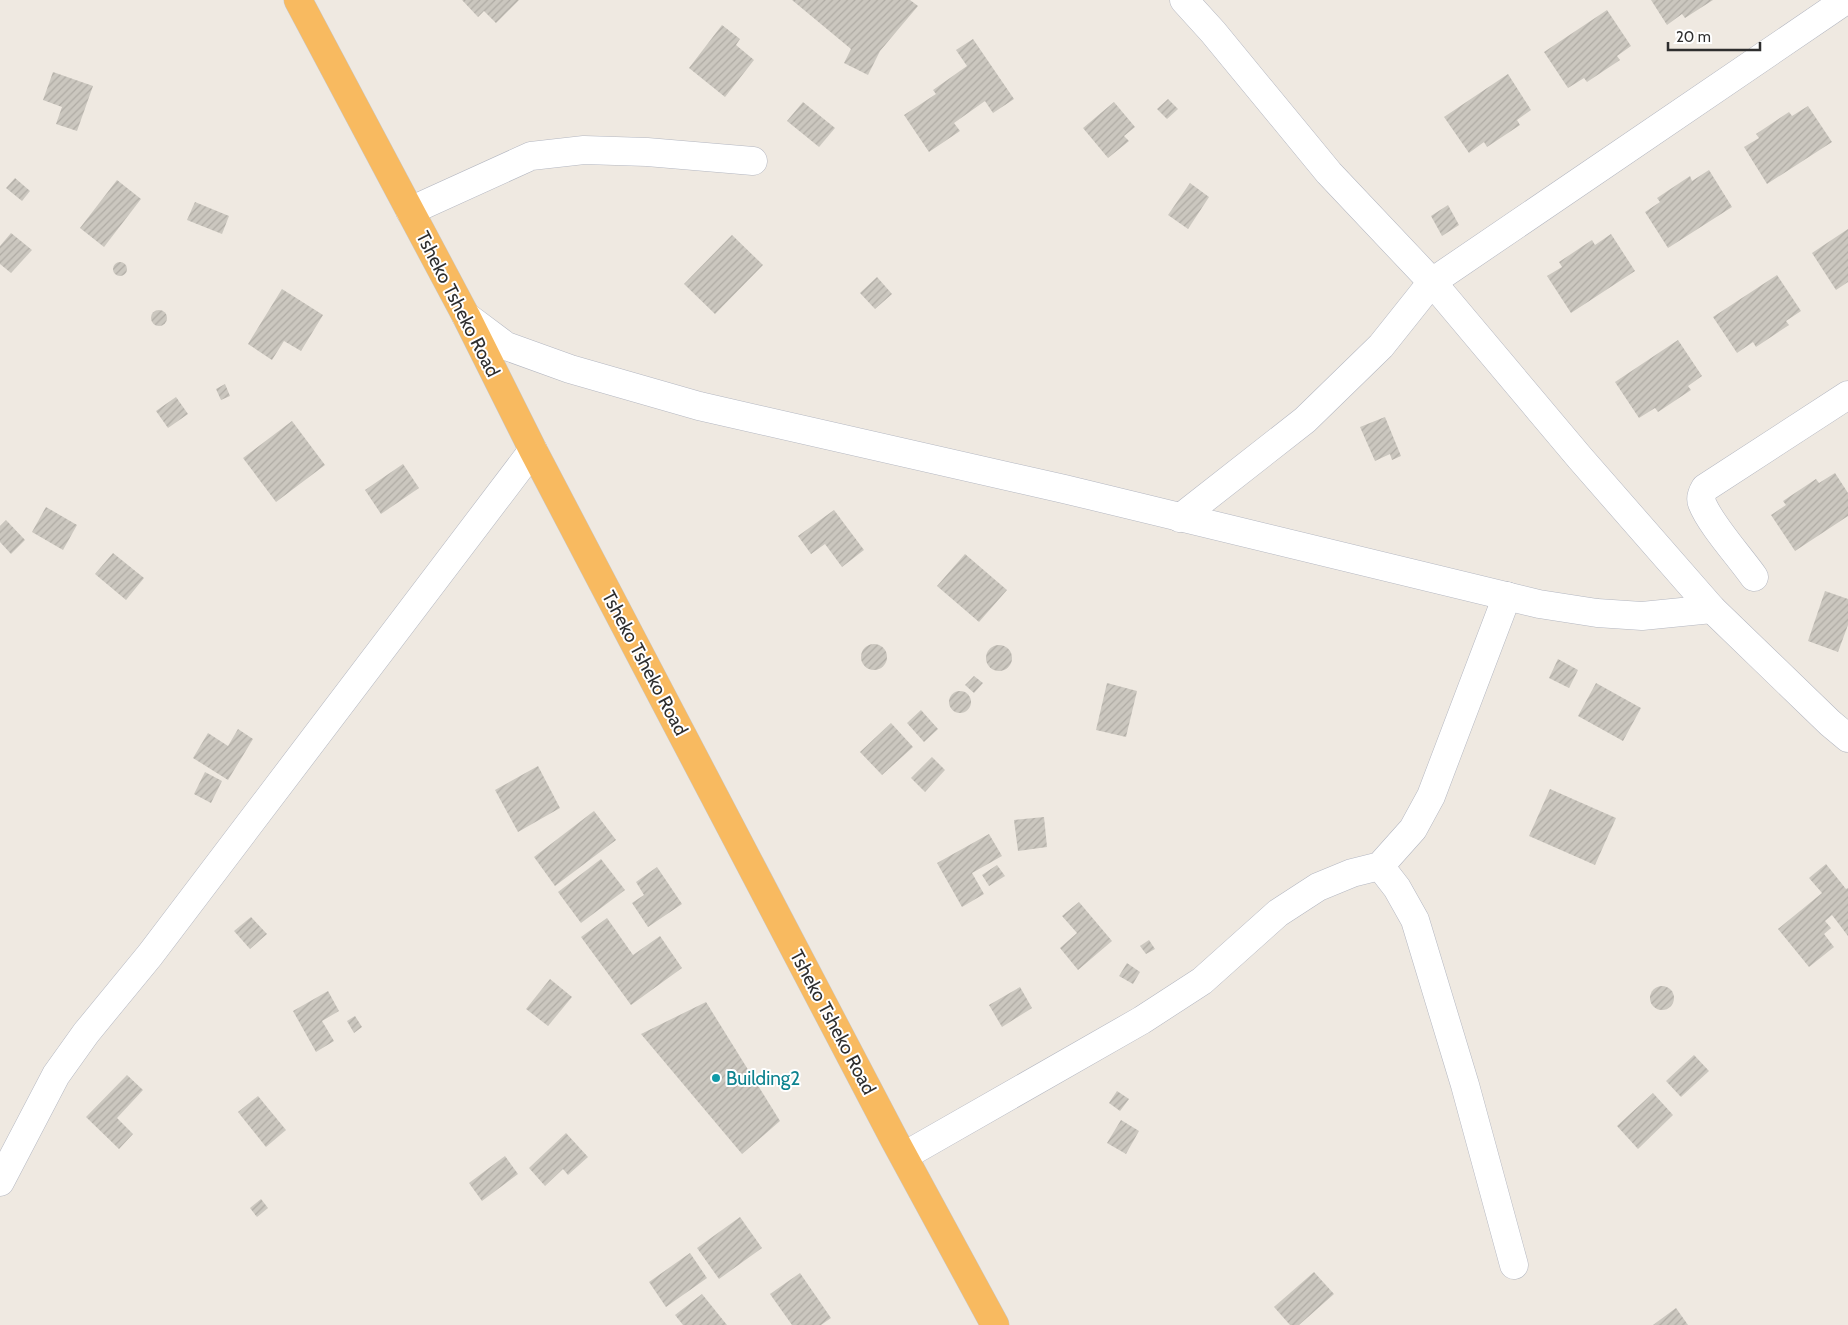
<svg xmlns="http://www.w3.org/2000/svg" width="1848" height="1325" font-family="Cabin,sans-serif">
  <defs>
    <pattern id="building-hatch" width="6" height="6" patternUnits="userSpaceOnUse" patternTransform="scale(1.25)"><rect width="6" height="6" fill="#cbc7bf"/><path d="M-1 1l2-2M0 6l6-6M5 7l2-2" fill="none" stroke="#afaba4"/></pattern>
  </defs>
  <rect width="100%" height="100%" fill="#efe9e1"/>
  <g fill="url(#building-hatch)">
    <polygon points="462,0 519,0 496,23 484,11 478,17"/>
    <polygon points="792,0 910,0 918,6 880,51 868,75 844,63 851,49"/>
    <polygon points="1651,0 1713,0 1685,18 1682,14 1667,25"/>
    <polygon points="1607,10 1631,46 1617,56 1620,60 1587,82 1584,78 1568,88 1544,52"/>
    <polygon points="722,25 740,39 736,45 754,60 725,97 689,68"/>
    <polygon points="973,39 1014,99 993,113 985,101 954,123 960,131 929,152 904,115 936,94 933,90 967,66 956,50"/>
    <polygon points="53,72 93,86 77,131 56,124 62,107 43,100"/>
    <polygon points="1508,74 1531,110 1517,120 1520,125 1487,147 1484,142 1469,153 1444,117"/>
    <polygon points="1168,99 1178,109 1167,119 1157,109"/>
    <polygon points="803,102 835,128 819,147 787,121"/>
    <polygon points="1114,102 1135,127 1124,136 1129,141 1108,158 1083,128"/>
    <polygon points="1808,106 1832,142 1767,184 1744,147 1759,138 1756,134 1789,112 1792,116"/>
    <polygon points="1709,170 1732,207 1668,248 1645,212 1660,202 1657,198 1690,176 1692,181"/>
    <polygon points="15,178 30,191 22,201 6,188"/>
    <polygon points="117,180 141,199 104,247 80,228"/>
    <polygon points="1190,183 1209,197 1188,229 1168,215"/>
    <polygon points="195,202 229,216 222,234 187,220"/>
    <polygon points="1448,205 1459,225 1442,236 1431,216"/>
    <polygon points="1848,229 1848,282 1836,290 1812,253"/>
    <polygon points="11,233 32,250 11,273 0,264 0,246"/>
    <polygon points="1611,234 1635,271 1571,313 1547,276 1562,267 1559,262 1592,240 1595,245"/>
    <polygon points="732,235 763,265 715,314 684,284"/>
    <circle cx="120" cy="269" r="7"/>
    <polygon points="1777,275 1801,311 1786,321 1789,325 1756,347 1753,342 1737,353 1713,317"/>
    <polygon points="877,277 892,294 875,309 860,293"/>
    <polygon points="282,289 323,315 301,351 284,341 272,360 248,344"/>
    <circle cx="159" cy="318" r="8"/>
    <polygon points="1678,340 1702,376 1688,386 1691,390 1658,412 1655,408 1639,418 1615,382"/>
    <polygon points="225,384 230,396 221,400 216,389"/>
    <polygon points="176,397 188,414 168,428 156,411"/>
    <polygon points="1385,417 1401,456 1392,460 1390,454 1375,461 1360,427"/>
    <polygon points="292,421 325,465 276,502 243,458"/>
    <polygon points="403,464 419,488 381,514 365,490"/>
    <polygon points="1835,473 1848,493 1848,516 1795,551 1771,515 1786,505 1783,501 1816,479 1819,483"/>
    <polygon points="46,507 77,525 63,550 32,532"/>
    <polygon points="834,510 864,550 842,567 825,544 811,554 798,536"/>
    <polygon points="6,520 25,540 11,554 0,542 0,526"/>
    <polygon points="113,553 144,578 126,600 95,574"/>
    <polygon points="965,554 1007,590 979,622 937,586"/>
    <polygon points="1825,591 1848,599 1848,625 1838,652 1808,641"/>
    <circle cx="874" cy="657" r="13"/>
    <circle cx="999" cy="658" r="13"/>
    <polygon points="1558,659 1578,670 1569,688 1549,678"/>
    <polygon points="974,676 983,683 974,693 965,685"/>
    <polygon points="1107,683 1137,691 1126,737 1096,730"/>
    <polygon points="1596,683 1641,708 1623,741 1578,716"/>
    <circle cx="960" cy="702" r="11"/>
    <polygon points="921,710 938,729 924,742 907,723"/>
    <polygon points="891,723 913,747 882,775 860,752"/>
    <polygon points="238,729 253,739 228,780 193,758 208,733 228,746"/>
    <polygon points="932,757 945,770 925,792 911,778"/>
    <polygon points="538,766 560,808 518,832 495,790"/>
    <polygon points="205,772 222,781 211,803 194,794"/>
    <polygon points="1550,789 1616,818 1595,865 1529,836"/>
    <polygon points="594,811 616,840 555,886 534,857"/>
    <polygon points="1044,817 1047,847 1018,851 1014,820"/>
    <polygon points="989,834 1002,856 972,873 984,894 962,907 937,863"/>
    <polygon points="601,859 625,890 581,923 558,892"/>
    <polygon points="1826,864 1846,889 1848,888 1848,936 1832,915 1825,921 1831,928 1824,934 1834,947 1809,967 1778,929 1822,893 1809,878"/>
    <polygon points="997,865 1005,876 989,886 982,875"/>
    <polygon points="657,867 682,904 648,927 632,903 644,895 636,882"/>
    <polygon points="1079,902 1112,941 1078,970 1060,948 1077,933 1062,916"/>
    <polygon points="251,917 267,934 250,949 234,931"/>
    <polygon points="607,918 633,955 660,936 682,968 631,1005 581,937"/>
    <polygon points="1149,940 1155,949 1146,954 1140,946"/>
    <polygon points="1127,963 1140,972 1133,984 1119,976"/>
    <polygon points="550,979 572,997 548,1026 526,1009"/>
    <circle cx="1662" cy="998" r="12"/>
    <polygon points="1020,987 1032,1008 1002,1027 989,1005"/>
    <polygon points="328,991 339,1011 322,1021 334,1041 316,1052 293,1011"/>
    <polygon points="706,1002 780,1121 742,1154 641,1034"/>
    <polygon points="355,1016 362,1027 354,1033 347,1021"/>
    <polygon points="1694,1055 1709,1071 1681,1097 1666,1081"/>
    <polygon points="127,1075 143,1090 117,1118 133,1134 119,1149 86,1117"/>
    <polygon points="1117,1091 1129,1099 1120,1111 1109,1103"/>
    <polygon points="1653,1093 1673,1115 1638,1149 1617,1126"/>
    <polygon points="258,1096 286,1130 266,1147 238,1112"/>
    <polygon points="1121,1120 1139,1131 1126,1154 1107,1143"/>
    <polygon points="566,1133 588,1157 568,1175 563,1169 545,1186 529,1168"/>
    <polygon points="505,1156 518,1174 482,1201 469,1183"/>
    <polygon points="261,1199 268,1208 257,1217 250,1208"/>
    <polygon points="740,1217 762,1248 719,1279 697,1248"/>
    <polygon points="690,1253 707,1278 666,1307 649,1282"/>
    <polygon points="1314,1272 1334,1294 1299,1325 1290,1325 1274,1307"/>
    <polygon points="800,1273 831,1318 821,1325 792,1325 770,1294"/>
    <polygon points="702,1294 727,1325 683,1325 675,1315"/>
    <polygon points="1676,1308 1688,1325 1653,1325"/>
  </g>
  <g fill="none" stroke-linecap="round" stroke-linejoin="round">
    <defs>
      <g id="minor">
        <polyline points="1184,0 1213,32 1329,173 1432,282 1580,458 1712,609 1830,723 1848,738"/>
        <polyline points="410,211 531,156 584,150 647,152 753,161"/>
        <polyline points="466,316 506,346 570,369 699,406 1064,489 1539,604 1597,613 1642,616 1712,609"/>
        <polyline points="1180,518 1305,420 1381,346 1432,282 1846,0"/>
        <path d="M1754,577C1740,557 1710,524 1702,503C1700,498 1702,493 1705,488L1848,395"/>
        <polyline points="1380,866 1397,888 1415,920 1465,1085 1514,1265"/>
        <polyline points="904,1156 1142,1020 1202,981 1278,913 1318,887 1352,873 1380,866 1413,829 1431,796 1507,596"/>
        <polyline points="0,1182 56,1075 86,1033 150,955 533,450"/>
      </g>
      <polyline id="trunk" points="298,0 466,316 533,450 894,1139 995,1325"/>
    </defs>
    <use href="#minor" stroke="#b4b7c1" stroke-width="29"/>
    <use href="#trunk" stroke="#c9c9c9" stroke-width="29"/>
    <use href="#minor" stroke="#fff" stroke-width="28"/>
    <use href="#trunk" stroke="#f8ba60" stroke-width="28"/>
  </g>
  <circle fill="#0f9aa8" stroke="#fff" stroke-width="2" cx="716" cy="1078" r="5"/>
  <g text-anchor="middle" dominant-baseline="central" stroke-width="4" stroke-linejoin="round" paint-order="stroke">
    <g font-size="19" fill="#2e2e2e" stroke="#fff">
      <text transform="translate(458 304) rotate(63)">Tsheko Tsheko Road</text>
      <text transform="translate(645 663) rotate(62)">Tsheko Tsheko Road</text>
      <text transform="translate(833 1022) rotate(62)">Tsheko Tsheko Road</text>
    </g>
    <g font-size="19" fill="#0d838f" stroke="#fff" text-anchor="start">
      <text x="726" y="1078">Building2</text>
    </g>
  </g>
  <path d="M1668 42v8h92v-8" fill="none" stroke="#2e2e2e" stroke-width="2.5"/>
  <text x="1676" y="42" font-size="15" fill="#2e2e2e" stroke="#ffffff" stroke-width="4" paint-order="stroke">20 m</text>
</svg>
